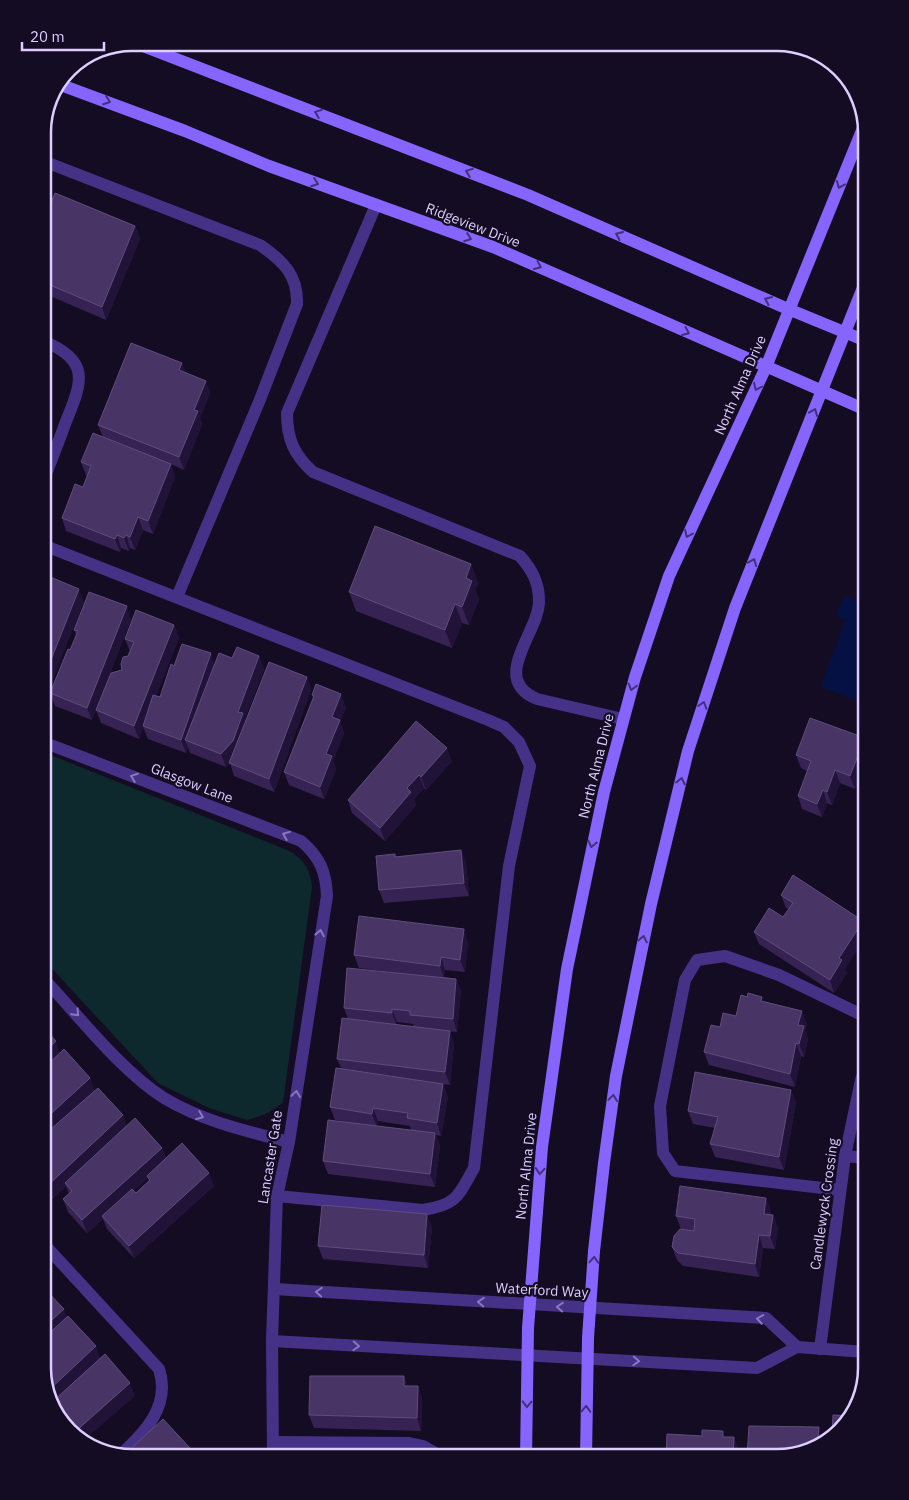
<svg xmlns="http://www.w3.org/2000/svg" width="909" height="1500" font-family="'IBM Plex Sans',sans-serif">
  <rect width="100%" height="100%" fill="#140c23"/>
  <path fill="#0e292e" d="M43,752L287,850C303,858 310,868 312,887L283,1103L266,1114L247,1120L209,1108L158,1083L43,959Z"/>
  <polygon fill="#051043" points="844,596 866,603 866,662 864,670 866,671 866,704 821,687 845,620 836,616"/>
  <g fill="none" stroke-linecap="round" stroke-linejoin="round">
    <g stroke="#453287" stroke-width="12">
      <path d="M43,161L260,245C283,261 298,275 297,304L259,402L177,597"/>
      <path d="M376,205L287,413C287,439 294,455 313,472L520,556C532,570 539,582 539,601C539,633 489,679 537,699L623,719"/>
      <path d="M43,545L488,720L504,727L519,742L530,766L509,866L474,1168C458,1196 457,1205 423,1210L277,1196"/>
      <polyline points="845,1156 866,1158"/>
      <polyline points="840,1190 675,1171 663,1153 660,1106 685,980 697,960 725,956 779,975 866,1017"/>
      <path d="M43,1243L159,1369C171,1405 145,1433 120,1455"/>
      <polyline points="273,1442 409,1443 423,1446 442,1457"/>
    </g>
    <g stroke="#453287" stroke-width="12">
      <path d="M43,482C50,463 58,444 65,424C81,384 93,361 43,341"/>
      <path d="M43,742L301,841C320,857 326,872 327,896L289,1142L277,1196L272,1341L273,1457"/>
      <path d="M43,978C78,1015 121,1071 164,1098C202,1121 246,1131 289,1142"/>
      <polyline points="274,1289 766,1318 797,1347"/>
      <polyline points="272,1341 757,1368 797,1347 866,1352"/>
      <polyline points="820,1349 845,1156 861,1080 866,1066"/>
    </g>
    <g stroke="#8665ff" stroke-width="12">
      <polyline points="135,43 528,195 788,309 866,341"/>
      <polyline points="61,85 185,131 269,166 493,247 866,410"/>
      <polyline points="526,1457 528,1328 542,1147 567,969 604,792 635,677 669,576 766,367 865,123"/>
      <polyline points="586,1457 588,1338 594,1251 604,1163 616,1076 651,904 688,751 735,608 866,280"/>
    </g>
  </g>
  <g fill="#362353" fill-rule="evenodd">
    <polygon points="43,223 135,226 140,239 106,320 43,293"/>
    <polygon points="182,363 185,373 210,393 200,418 202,424 184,470 171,464 175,477 153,534 143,530 135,550 130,548 129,551 121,548 120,552 66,531 62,518 83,487 87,476 86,475 81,462 103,437 98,425"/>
    <polygon points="471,564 478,583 475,590 479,599 469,625 462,623 452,648 356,611 349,592"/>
    <polygon points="131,619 92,720 55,706 50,693 70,650 76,635 74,630"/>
    <polygon points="174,625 179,638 156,696 160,697 174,666 215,665 232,658 259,656 264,669 245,718 246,721 307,677 311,690 274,792 234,776 230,763 226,767 190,753 188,747 186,753 148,739 143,727 139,739 101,723 96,710 122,670 130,652 125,639"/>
    <polygon points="312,695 346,707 340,722 344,733 333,761 336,769 324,799 289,785 284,772 313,698"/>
    <polygon points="865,738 866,744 866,758 855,789 840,783 832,805 827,803 822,817 802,809 798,796 807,771 801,768 796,755"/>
    <polygon points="452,761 426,790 424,788 414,799 416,805 385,841 352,813 348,800"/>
    <polygon points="461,850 466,863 469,896 384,903 379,890 395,854 396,857"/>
    <polygon points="781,895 863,921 866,931 866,935 845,969 847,973 834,993 759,944 754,932 783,917 789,909 786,908"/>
    <path d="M468,942L465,972L445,970L444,977L456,979L461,991L457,1032L445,1031L454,1044L450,1085L430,1082L443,1084L448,1097L441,1136L436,1135L440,1146L435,1187L328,1174L323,1161L352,1123L335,1120L330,1107L341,1068L337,1059L348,1019L344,1008L398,973L359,968L354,955ZM397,1022L413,1024L414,1027L397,1025ZM378,1121L410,1126L411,1130L377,1126Z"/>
    <polygon points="764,1001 807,1024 805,1030 808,1039 804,1057 801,1056 795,1087 709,1065 704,1052 720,1027 736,1016"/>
    <path d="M43,1027L60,1053L90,1078L94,1090L127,1126L162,1148L166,1158L214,1186L134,1258L107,1229L103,1219L87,1233L68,1212L63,1199L69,1194L66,1186L48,1203L43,1197ZM148,1178L149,1181L136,1193L133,1191Z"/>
    <polygon points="791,1090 796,1103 784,1170 715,1157 710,1144 715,1128 693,1124 688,1111"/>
    <polygon points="766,1198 771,1211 770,1214 773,1215 778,1228 775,1249 763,1248 759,1277 683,1266 677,1260 672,1247 681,1229 676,1216"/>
    <polygon points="432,1227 428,1268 323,1259 318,1246"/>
    <polygon points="408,1386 418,1386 422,1399 421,1431 314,1428 309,1415"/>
  </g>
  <g fill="#211238">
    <polygon points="45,190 50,203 43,220 43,196"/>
    <polygon points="135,226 140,239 106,320 102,307"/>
    <polygon points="182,363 187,376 179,370"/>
    <polygon points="206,381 210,393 200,418 202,424 184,470 179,457 194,410"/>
    <polygon points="171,464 175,477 153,534 148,521"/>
    <polygon points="138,517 143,530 135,550 130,537"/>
    <polygon points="117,535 121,548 120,552 115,539"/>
    <polygon points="126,535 130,548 129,551 124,538"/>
    <polygon points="471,564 478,583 475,590 479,599 469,625 462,607 466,578"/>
    <polygon points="79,589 84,602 44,702 43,698 43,680"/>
    <polygon points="455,604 462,623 452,648 445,630"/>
    <polygon points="127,606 131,619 92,720 87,708"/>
    <polygon points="174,625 179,638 139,739 134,726"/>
    <polygon points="211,653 215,666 185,740 188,747 186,753 181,740"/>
    <polygon points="259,656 264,669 245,718 248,726 237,754 226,767 221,754"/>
    <polygon points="307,677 311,690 274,792 269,779"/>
    <polygon points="341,694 346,707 340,722 344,733 333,761 336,769 324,799 320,787 332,717"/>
    <polygon points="865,738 866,744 866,758 855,789 850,776"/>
    <polygon points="447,748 452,761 426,790 421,777"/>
    <polygon points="835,770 840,783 832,805 827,792"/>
    <polygon points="419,775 424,788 414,799 416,805 385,841 380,828 407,788"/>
    <polygon points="823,790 827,803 822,817 817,804"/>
    <polygon points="461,850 466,863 469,896 464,883"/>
    <polygon points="863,921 866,931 866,935 845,969 847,973 834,993 830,980 839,958"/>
    <polygon points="464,929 468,942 465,972 460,960"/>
    <polygon points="441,957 445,970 444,979 440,966"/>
    <polygon points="456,979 461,991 457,1032 453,1019"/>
    <polygon points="392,1009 397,1022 397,1026 392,1013"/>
    <polygon points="802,1011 807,1024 805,1030 808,1039 804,1057 799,1044 798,1025"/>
    <polygon points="450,1031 454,1044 450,1085 445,1072"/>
    <polygon points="56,1041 60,1054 43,1070 43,1053"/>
    <polygon points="796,1043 801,1056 795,1087 790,1074"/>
    <polygon points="90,1078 95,1091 43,1139 43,1121"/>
    <polygon points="443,1084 448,1097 441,1136 437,1123"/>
    <polygon points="791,1090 796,1103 784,1170 779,1157"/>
    <polygon points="373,1108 378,1121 377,1127 372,1114"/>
    <polygon points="123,1115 128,1128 65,1183 66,1186 48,1203 43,1190"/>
    <polygon points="435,1133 440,1146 435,1187 430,1174"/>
    <polygon points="162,1148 167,1161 147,1176 148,1178 104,1218 102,1216 103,1219 87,1233 82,1220"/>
    <polygon points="209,1173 214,1186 134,1258 129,1246"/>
    <polygon points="766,1198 771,1211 769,1226 764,1214"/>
    <polygon points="427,1214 432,1227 428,1268 424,1255"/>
    <polygon points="773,1215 778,1228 775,1249 770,1236"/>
    <polygon points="759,1235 763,1248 759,1277 755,1264"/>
    <polygon points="64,1309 68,1322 42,1346 42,1329"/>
    <polygon points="96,1346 100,1359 51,1405 48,1391"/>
    <polygon points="404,1376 409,1389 404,1386"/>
    <polygon points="130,1383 135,1396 82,1442 76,1436 76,1431"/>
    <polygon points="418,1386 422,1399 421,1431 417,1418"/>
    <polygon points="819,1427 823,1440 823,1442 817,1447"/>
    <polygon points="734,1437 739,1450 739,1457 733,1457"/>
    <polygon points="190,1448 193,1457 179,1457"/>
  </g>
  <g fill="#483565" stroke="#5f4d7e">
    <polygon points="43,189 45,190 43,196"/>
    <polygon points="55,193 135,226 102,307 43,282 43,223"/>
    <polygon points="131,343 182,363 179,370 206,381 194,410 198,411 179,457 98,425"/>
    <polygon points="93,433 171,464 148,521 138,517 130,537 126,535 124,538 117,535 115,539 62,518 75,484 83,487 91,466 81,462"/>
    <polygon points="375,526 471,564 466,578 472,581 462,607 455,604 445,630 349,592"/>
    <polygon points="43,574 79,589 43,680"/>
    <polygon points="89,592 127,606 87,708 50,693 68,649 70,650 78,631 74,630"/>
    <polygon points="136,610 174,625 134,726 96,710 111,673 122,670 121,664 123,657 128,656 134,642 125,639"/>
    <polygon points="182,644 211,653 181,740 143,726 153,695 160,697 171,664 174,666"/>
    <polygon points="237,647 259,656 238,712 243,713 233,741 221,754 185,740 219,653 232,658"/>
    <polygon points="269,662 307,677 269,779 229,763"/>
    <polygon points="316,684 341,694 332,717 340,720 326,754 332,756 320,787 284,772 314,696 312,695"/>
    <polygon points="810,718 865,738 850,776 835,770 827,792 823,790 817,804 798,796 811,761 796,755"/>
    <polygon points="416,721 447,748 421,777 419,775 407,788 411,792 380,828 348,800"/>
    <polygon points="461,850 464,883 379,890 376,856 395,854 395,857"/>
    <polygon points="793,875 863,921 839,958 842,960 830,980 754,932 769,908 783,917 793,903 781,895"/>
    <polygon points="359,916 464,929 460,960 441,957 440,966 354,955"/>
    <polygon points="347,968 456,979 453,1019 410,1015 410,1011 392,1009 392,1013 344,1008"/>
    <polygon points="748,993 762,997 761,1001 802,1011 798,1025 804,1026 799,1044 796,1043 790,1074 704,1052 711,1025 720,1027 723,1013 736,1016 741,995 747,997"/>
    <polygon points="342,1018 450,1031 445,1072 337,1059"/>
    <polygon points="43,1027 56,1041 43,1053"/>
    <polygon points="64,1049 90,1078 43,1121 43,1069"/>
    <polygon points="336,1068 443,1084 437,1123 407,1118 408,1113 373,1108 372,1114 330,1107"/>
    <polygon points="695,1072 791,1090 779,1157 710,1144 718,1117 688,1111"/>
    <polygon points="98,1088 123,1115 43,1190 43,1136"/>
    <polygon points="135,1118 162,1148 82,1220 63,1199 72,1191 65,1183"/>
    <polygon points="328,1120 435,1133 430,1174 323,1161"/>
    <polygon points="182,1143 209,1173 129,1246 102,1216 132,1189 136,1193 150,1180 147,1176"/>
    <polygon points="680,1186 766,1198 764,1214 773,1215 770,1236 759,1235 755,1264 678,1253 672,1247 674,1236 680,1229 694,1231 695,1219 676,1216"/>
    <polygon points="322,1205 427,1214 424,1255 318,1246"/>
    <polygon points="43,1287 64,1309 42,1329"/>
    <polygon points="68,1316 96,1346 48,1391 42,1368 42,1340"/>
    <polygon points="105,1354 130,1383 76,1431 78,1434 76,1436 52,1407 51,1403"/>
    <polygon points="310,1376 404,1376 404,1386 418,1386 417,1418 309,1415"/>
    <polygon points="833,1415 852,1416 852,1418 832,1435"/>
    <polygon points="163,1419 190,1448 179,1457 126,1457 123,1456"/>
    <polygon points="749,1426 819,1427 817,1447 816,1448 777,1458 747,1457"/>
    <polygon points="702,1430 723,1431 723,1437 734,1437 733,1457 666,1457 667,1434 702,1436"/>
  </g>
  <defs><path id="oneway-chevron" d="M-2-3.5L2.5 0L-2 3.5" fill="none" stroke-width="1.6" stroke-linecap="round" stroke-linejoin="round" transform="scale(1.25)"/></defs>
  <g stroke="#42307b">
    <use href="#oneway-chevron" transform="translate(107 101) rotate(20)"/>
    <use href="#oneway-chevron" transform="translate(318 113) rotate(-159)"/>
    <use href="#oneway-chevron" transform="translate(469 172) rotate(-159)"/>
    <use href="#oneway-chevron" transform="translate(315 183) rotate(20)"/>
    <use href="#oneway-chevron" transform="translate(840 185) rotate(112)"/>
    <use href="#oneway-chevron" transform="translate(619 235) rotate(-156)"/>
    <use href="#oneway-chevron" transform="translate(468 238) rotate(20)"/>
    <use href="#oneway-chevron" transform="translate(538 266) rotate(24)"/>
    <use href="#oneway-chevron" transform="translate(768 300) rotate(-156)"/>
    <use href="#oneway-chevron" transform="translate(686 332) rotate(24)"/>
    <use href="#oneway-chevron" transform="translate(757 387) rotate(115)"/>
    <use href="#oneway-chevron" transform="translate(814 412) rotate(-68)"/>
    <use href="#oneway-chevron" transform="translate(688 534) rotate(115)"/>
    <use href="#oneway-chevron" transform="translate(753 562) rotate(-68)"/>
    <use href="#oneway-chevron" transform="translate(632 687) rotate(105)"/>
    <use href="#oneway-chevron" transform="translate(703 705) rotate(-72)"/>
    <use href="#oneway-chevron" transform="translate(681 781) rotate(-78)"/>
    <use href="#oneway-chevron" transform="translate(592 844) rotate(103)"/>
    <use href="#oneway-chevron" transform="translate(643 939) rotate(-78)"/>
    <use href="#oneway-chevron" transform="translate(613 1098) rotate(-82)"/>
    <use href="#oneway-chevron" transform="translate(540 1171) rotate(95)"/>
    <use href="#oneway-chevron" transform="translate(594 1260) rotate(-86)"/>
    <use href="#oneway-chevron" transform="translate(527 1404) rotate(91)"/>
    <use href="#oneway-chevron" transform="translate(586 1409) rotate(-88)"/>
  </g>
  <g stroke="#8978bd">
    <use href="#oneway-chevron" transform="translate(134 777) rotate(-159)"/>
    <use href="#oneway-chevron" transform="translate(286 835) rotate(-158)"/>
    <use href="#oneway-chevron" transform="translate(320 933) rotate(-80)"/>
    <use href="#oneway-chevron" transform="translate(76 1013) rotate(47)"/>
    <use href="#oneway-chevron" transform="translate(296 1094) rotate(-82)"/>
    <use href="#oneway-chevron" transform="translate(200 1116) rotate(22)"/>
    <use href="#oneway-chevron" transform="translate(319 1292) rotate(-176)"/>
    <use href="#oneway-chevron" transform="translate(481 1302) rotate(-176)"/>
    <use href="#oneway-chevron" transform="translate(560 1307) rotate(-176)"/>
    <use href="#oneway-chevron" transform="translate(760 1319) rotate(-171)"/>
    <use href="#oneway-chevron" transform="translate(356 1346) rotate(3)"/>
    <use href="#oneway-chevron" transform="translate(636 1361) rotate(3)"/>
  </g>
  <g text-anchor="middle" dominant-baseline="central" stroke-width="4.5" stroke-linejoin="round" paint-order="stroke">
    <g font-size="14" fill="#ddceff" stroke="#140c23">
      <text transform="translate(473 225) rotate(21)">Ridgeview Drive</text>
      <text transform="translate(740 385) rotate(-66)">North Alma Drive</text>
      <text transform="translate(596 766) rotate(-76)">North Alma Drive</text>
      <text transform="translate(192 783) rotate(21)">Glasgow Lane</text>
      <text transform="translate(270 1157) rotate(-81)">Lancaster Gate</text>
      <text transform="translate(526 1166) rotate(-84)">North Alma Drive</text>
      <text transform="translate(824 1204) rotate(-82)">Candlewyck Crossing</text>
      <text transform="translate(542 1290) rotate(3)">Waterford Way</text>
    </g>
  </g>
  <path d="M0 0H909V1500H0ZM132 51H777A81 81 0 0 1 858 132V1368A81 81 0 0 1 777 1449H132A81 81 0 0 1 51 1368V132A81 81 0 0 1 132 51Z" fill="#140c23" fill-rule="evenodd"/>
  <path fill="none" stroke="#ddceff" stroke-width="2.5" d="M132 51H777A81 81 0 0 1 858 132V1368A81 81 0 0 1 777 1449H132A81 81 0 0 1 51 1368V132A81 81 0 0 1 132 51Z"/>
  <path d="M22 42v8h82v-8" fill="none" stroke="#ddceff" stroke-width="2.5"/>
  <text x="30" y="42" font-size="15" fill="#ddceff" stroke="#140c23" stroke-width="4" paint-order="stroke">20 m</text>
</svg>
